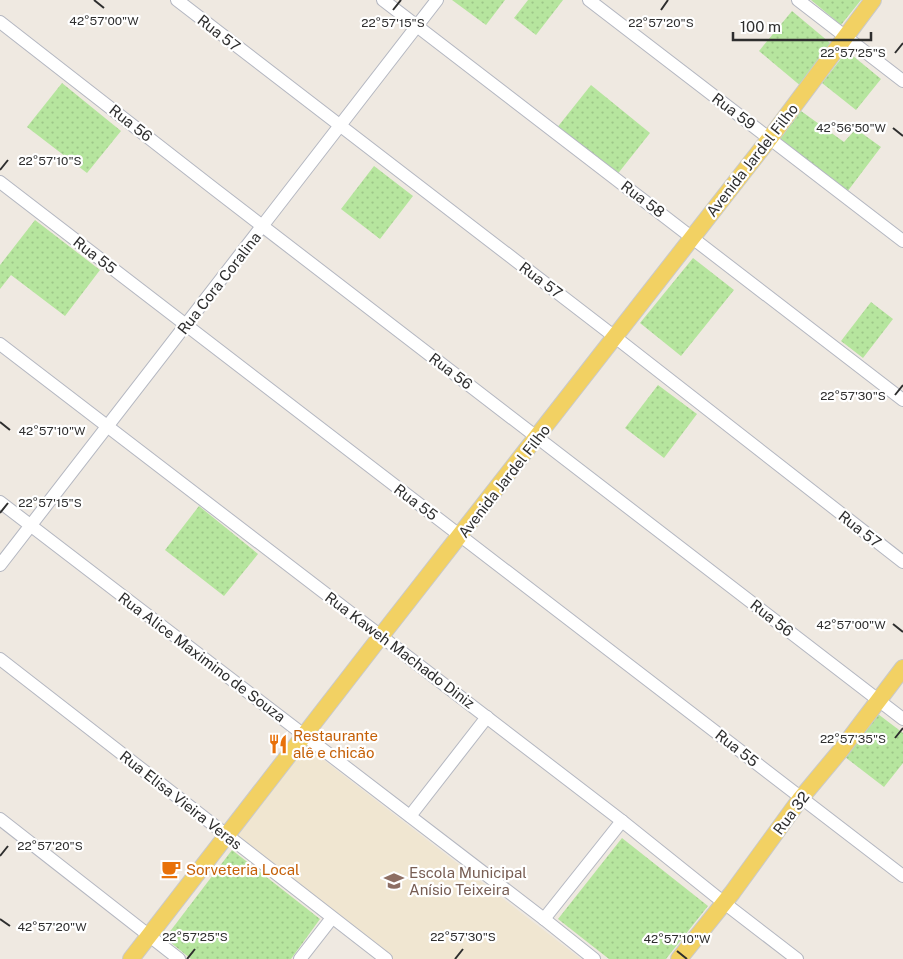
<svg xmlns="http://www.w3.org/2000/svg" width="903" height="959" font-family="'Public Sans',sans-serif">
  <defs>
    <pattern id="grass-dots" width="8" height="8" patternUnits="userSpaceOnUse" patternTransform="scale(1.25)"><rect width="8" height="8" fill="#b6e59e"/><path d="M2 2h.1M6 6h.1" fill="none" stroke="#9dc588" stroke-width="1.8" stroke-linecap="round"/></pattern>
  </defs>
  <rect width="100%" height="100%" fill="#efe9e1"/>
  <polygon fill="#f0e6d1" points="307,747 581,959 391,959 228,835"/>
  <g fill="url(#grass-dots)">
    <polygon points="452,0 505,0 486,25"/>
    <polygon points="528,0 563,0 536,35 514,18"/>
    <polygon points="811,0 861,0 841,25"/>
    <polygon points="792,11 835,47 802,87 759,51"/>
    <polygon points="847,51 881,79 856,110 822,83"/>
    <polygon points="62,83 121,131 87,173 27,127"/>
    <polygon points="591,85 650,133 616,176 556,129"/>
    <polygon points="801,111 844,142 856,129 881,147 847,192 780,139"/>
    <polygon points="374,166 413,196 380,239 341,209"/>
    <polygon points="35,220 100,270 65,316 11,275 0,289 0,265"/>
    <polygon points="693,258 734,290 681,356 640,323"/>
    <polygon points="871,302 893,319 863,358 841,341"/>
    <polygon points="658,385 697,414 664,458 625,428"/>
    <polygon points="199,506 258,554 224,596 165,550"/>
    <polygon points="878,714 903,733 903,763 884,787 845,757"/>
    <polygon points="622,838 708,906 666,959 609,959 558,919"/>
    <polygon points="232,850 320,919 291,959 191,959 165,938"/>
  </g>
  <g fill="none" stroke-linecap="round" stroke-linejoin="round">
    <defs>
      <g id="minor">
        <polyline points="177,0 615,337 903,562"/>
        <polyline points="383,0 903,400"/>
        <polyline points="589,0 903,241"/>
        <polyline points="798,0 903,81"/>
        <polyline points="0,22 213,188 903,719"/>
        <polyline points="0,182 903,876"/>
        <polyline points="0,344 622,821 723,902 797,959"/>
        <polyline points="0,502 544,919 594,959"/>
        <polyline points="0,565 437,0"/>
        <polyline points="0,659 386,959"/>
        <polyline points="410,816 487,717"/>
        <polyline points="0,819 179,959"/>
        <polyline points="544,919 622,821"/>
        <polyline points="300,959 332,918"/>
      </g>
      <g id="major">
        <polyline points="131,959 381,636 770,138 873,0"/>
        <polyline points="679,959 732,893 801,798 841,750 903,668"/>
      </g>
    </defs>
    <use href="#minor" stroke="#b4b7c1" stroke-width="14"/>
    <use href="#major" stroke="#c9c9c9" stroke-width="18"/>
    <use href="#minor" stroke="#fff" stroke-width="12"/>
    <use href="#major" stroke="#f2d163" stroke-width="16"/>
  </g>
  <path fill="none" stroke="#2e2e2e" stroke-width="2" d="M94,0L104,8M393,10L401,0M661,10L668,0M895,53L903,43M893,128L903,136M0,170L8,160M895,395L903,385M0,422L10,430M0,513L8,503M893,624L903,632M895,738L903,728M0,856L8,846M0,919L10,926M677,951L687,959M187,959L195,949M455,959L463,949"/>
  <defs>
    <symbol id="restaurant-bare" viewBox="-9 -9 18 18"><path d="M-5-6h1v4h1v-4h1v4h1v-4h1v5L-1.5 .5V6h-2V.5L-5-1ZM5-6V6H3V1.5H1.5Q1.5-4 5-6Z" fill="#e8710a" stroke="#fff" stroke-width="2.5" paint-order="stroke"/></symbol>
    <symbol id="cafe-bare" viewBox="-9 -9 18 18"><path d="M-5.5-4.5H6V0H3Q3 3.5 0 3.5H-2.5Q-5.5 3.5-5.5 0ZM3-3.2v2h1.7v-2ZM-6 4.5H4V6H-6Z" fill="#e8710a" stroke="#fff" stroke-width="2.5" paint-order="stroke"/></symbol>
    <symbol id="school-bare" viewBox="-9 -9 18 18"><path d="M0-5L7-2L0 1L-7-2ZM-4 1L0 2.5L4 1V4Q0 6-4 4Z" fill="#8d6e63" stroke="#fff" stroke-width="2.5" paint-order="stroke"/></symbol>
  </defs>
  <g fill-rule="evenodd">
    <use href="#restaurant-bare" x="264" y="730" width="28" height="28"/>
    <use href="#cafe-bare" x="157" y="855" width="28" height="28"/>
    <use href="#school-bare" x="380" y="867" width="28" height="28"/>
  </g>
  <g text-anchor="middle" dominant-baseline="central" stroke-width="4.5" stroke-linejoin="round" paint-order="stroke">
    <g font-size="15" fill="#2e2e2e" stroke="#fff">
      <text transform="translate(219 33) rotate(38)">Rua 57</text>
      <text transform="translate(734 111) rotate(37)">Rua 59</text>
      <text transform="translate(131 123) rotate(38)">Rua 56</text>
      <text transform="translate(752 160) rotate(-52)">Avenida Jardel Filho</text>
      <text transform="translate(643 199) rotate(37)">Rua 58</text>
      <text transform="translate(95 255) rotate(38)">Rua 55</text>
      <text transform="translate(541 280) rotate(37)">Rua 57</text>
      <text transform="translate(219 283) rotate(-52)">Rua Cora Coralina</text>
      <text transform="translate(451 371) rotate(37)">Rua 56</text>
      <text transform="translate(504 481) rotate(-52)">Avenida Jardel Filho</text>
      <text transform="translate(416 502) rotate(37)">Rua 55</text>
      <text transform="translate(860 529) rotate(38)">Rua 57</text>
      <text transform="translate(772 618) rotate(38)">Rua 56</text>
      <text transform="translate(400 650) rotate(37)">Rua Kaweh Machado Diniz</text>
      <text transform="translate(202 657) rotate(37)">Rua Alice Maximino de Souza</text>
      <text transform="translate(737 748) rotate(38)">Rua 55</text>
      <text transform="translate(181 800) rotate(38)">Rua Elisa Vieira Veras</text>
      <text transform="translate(791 813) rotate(-53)">Rua 32</text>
    </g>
    <g font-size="15" fill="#c56008" stroke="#fff" text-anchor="start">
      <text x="293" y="735">Restaurante<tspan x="293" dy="17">alê e chicão</tspan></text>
      <text x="186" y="869">Sorveteria Local</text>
    </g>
    <g font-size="15" fill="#785e54" stroke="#fff" text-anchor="start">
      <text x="409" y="872">Escola Municipal<tspan x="409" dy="17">Anísio Teixeira</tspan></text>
    </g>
  </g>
  <g font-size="12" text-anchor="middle" fill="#2e2e2e" stroke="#fff" stroke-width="4.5" stroke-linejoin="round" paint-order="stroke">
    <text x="104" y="25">42°57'00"W</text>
    <text x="393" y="27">22°57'15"S</text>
    <text x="661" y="27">22°57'20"S</text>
    <text x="853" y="57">22°57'25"S</text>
    <text x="851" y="132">42°56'50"W</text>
    <text x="50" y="165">22°57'10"S</text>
    <text x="853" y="400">22°57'30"S</text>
    <text x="52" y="435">42°57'10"W</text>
    <text x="50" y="507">22°57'15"S</text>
    <text x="851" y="629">42°57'00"W</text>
    <text x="853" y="743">22°57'35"S</text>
    <text x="50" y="850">22°57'20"S</text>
    <text x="52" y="931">42°57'20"W</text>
    <text x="195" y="941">22°57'25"S</text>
    <text x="463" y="941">22°57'30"S</text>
    <text x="677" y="943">42°57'10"W</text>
  </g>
  <path d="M733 32v8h138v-8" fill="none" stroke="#2e2e2e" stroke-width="2.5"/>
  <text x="740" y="32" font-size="15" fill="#2e2e2e" stroke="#ffffff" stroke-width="4" paint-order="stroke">100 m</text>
</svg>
